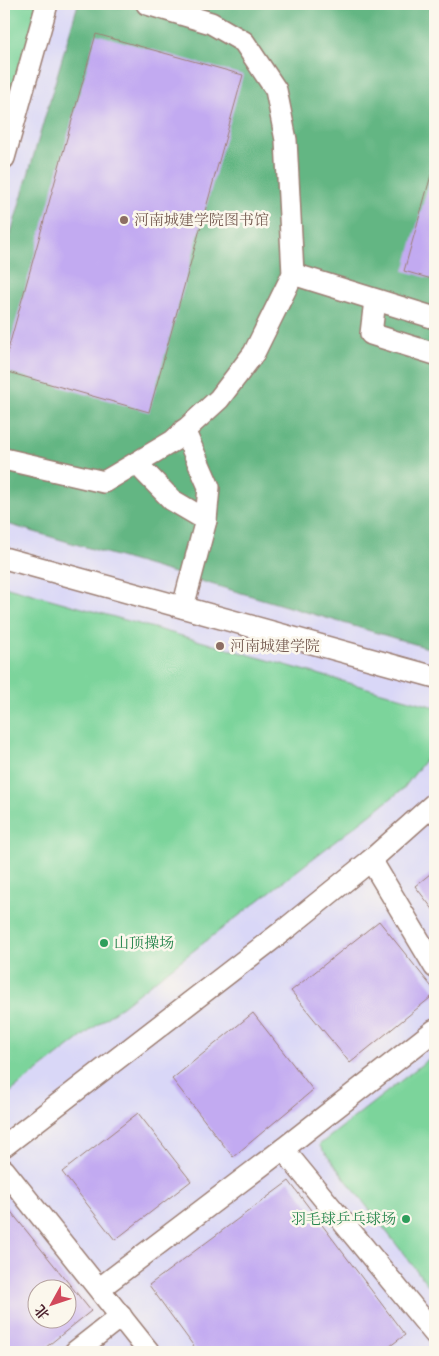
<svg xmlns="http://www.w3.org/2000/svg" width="439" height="1356" font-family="'IM FELL English','Noto Serif SC',serif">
  <rect width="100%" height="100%" fill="#fbf7ec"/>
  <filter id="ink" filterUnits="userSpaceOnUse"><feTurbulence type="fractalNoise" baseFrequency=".02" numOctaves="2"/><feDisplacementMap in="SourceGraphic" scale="10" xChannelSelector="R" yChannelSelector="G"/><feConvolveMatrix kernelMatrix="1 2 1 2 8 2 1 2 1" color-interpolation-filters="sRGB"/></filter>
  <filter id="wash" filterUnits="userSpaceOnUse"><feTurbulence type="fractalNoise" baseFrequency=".0096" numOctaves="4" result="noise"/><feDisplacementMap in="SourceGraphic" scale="20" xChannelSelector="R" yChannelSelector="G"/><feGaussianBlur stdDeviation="1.12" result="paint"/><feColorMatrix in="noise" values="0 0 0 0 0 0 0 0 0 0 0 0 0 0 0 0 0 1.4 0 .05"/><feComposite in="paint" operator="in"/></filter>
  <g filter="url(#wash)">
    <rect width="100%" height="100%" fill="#edb"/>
    <path fill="#d9d7f7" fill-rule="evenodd" d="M4,4H435V1352H4ZM38,1288H68V1318H38Z"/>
    <g fill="#7bd49b" stroke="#627a63">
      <polygon points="4,4 38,4 4,124"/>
      <polygon points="4,586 435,707 435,747 403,789 4,1097"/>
      <polygon points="435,1054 435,1294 319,1145"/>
    </g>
    <polygon fill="#64b683" stroke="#576a57" points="78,4 435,4 435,650 4,523 4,257"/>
    <g id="blocks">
      <g fill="#c2aaf1" fill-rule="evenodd">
        <polygon points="96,34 243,75 149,412 4,371 4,364"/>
        <polygon points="435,161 435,280 404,271"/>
        <polygon points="435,870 435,912 415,886"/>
        <polygon points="379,921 435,991 435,994 350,1063 291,991"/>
        <polygon points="253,1013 313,1090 233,1157 172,1079"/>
        <polygon points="138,1113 191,1181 115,1240 62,1172"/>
        <polygon points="289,1181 405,1335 382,1352 198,1352 149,1285"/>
        <path d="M4,1203L91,1311L40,1352H4ZM38,1288H68V1318H38Z"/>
      </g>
    </g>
  </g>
  <g filter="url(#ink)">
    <use href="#blocks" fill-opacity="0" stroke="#9c7e73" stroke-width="1"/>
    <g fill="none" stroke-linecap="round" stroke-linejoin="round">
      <defs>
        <g id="minor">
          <polyline points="4,158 47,4"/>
          <polyline points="293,274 435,318"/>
          <polyline points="375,300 371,334 435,354"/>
          <polyline points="184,430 209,487 206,520"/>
          <polyline points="4,459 104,482 173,441 219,399 254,353 293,274 286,140 276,90 244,42 211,23 147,4"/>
          <polyline points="136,463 172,500 206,520 183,607"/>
          <polyline points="4,558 435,677"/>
          <polyline points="371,860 435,967"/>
          <polyline points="4,1146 288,927 371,860 435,803"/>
          <polyline points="283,1149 435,1334"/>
          <polyline points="4,1170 149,1352"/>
          <polyline points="100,1288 283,1149 435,1030"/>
          <polyline points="75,1352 121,1316"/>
        </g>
      </defs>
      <use href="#minor" stroke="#9c7e73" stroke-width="24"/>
      <use href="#minor" stroke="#fff" stroke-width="21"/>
    </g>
  </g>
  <g fill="#8d6e63" stroke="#fbf7ec" stroke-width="2">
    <circle cx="124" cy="220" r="5"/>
    <circle cx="220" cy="646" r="5"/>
  </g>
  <g fill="#2e9e5b" stroke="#fbf7ec" stroke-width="2">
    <circle cx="104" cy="943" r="5"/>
    <circle cx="406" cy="1219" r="5"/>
  </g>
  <g text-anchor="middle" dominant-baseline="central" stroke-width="5" stroke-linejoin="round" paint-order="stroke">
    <g font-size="15" fill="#785e54" stroke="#fbf7ec" text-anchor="start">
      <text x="134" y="220">河南城建学院图书馆</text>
      <text x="230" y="646">河南城建学院</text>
    </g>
    <g font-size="15" fill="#27864d" stroke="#fbf7ec" text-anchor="start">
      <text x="114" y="943">山顶操场</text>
      <text x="396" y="1219" text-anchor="end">羽毛球乒乓球场</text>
    </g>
  </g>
  <rect width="439" height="1356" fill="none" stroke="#fbf7ec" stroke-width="20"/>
  <g transform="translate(52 1304) rotate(230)"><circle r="24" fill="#fbf7ec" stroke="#b4a19f"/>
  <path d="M0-4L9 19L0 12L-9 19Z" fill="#d1495b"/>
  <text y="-8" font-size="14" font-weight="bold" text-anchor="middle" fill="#4a1f2b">北</text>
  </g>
</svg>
